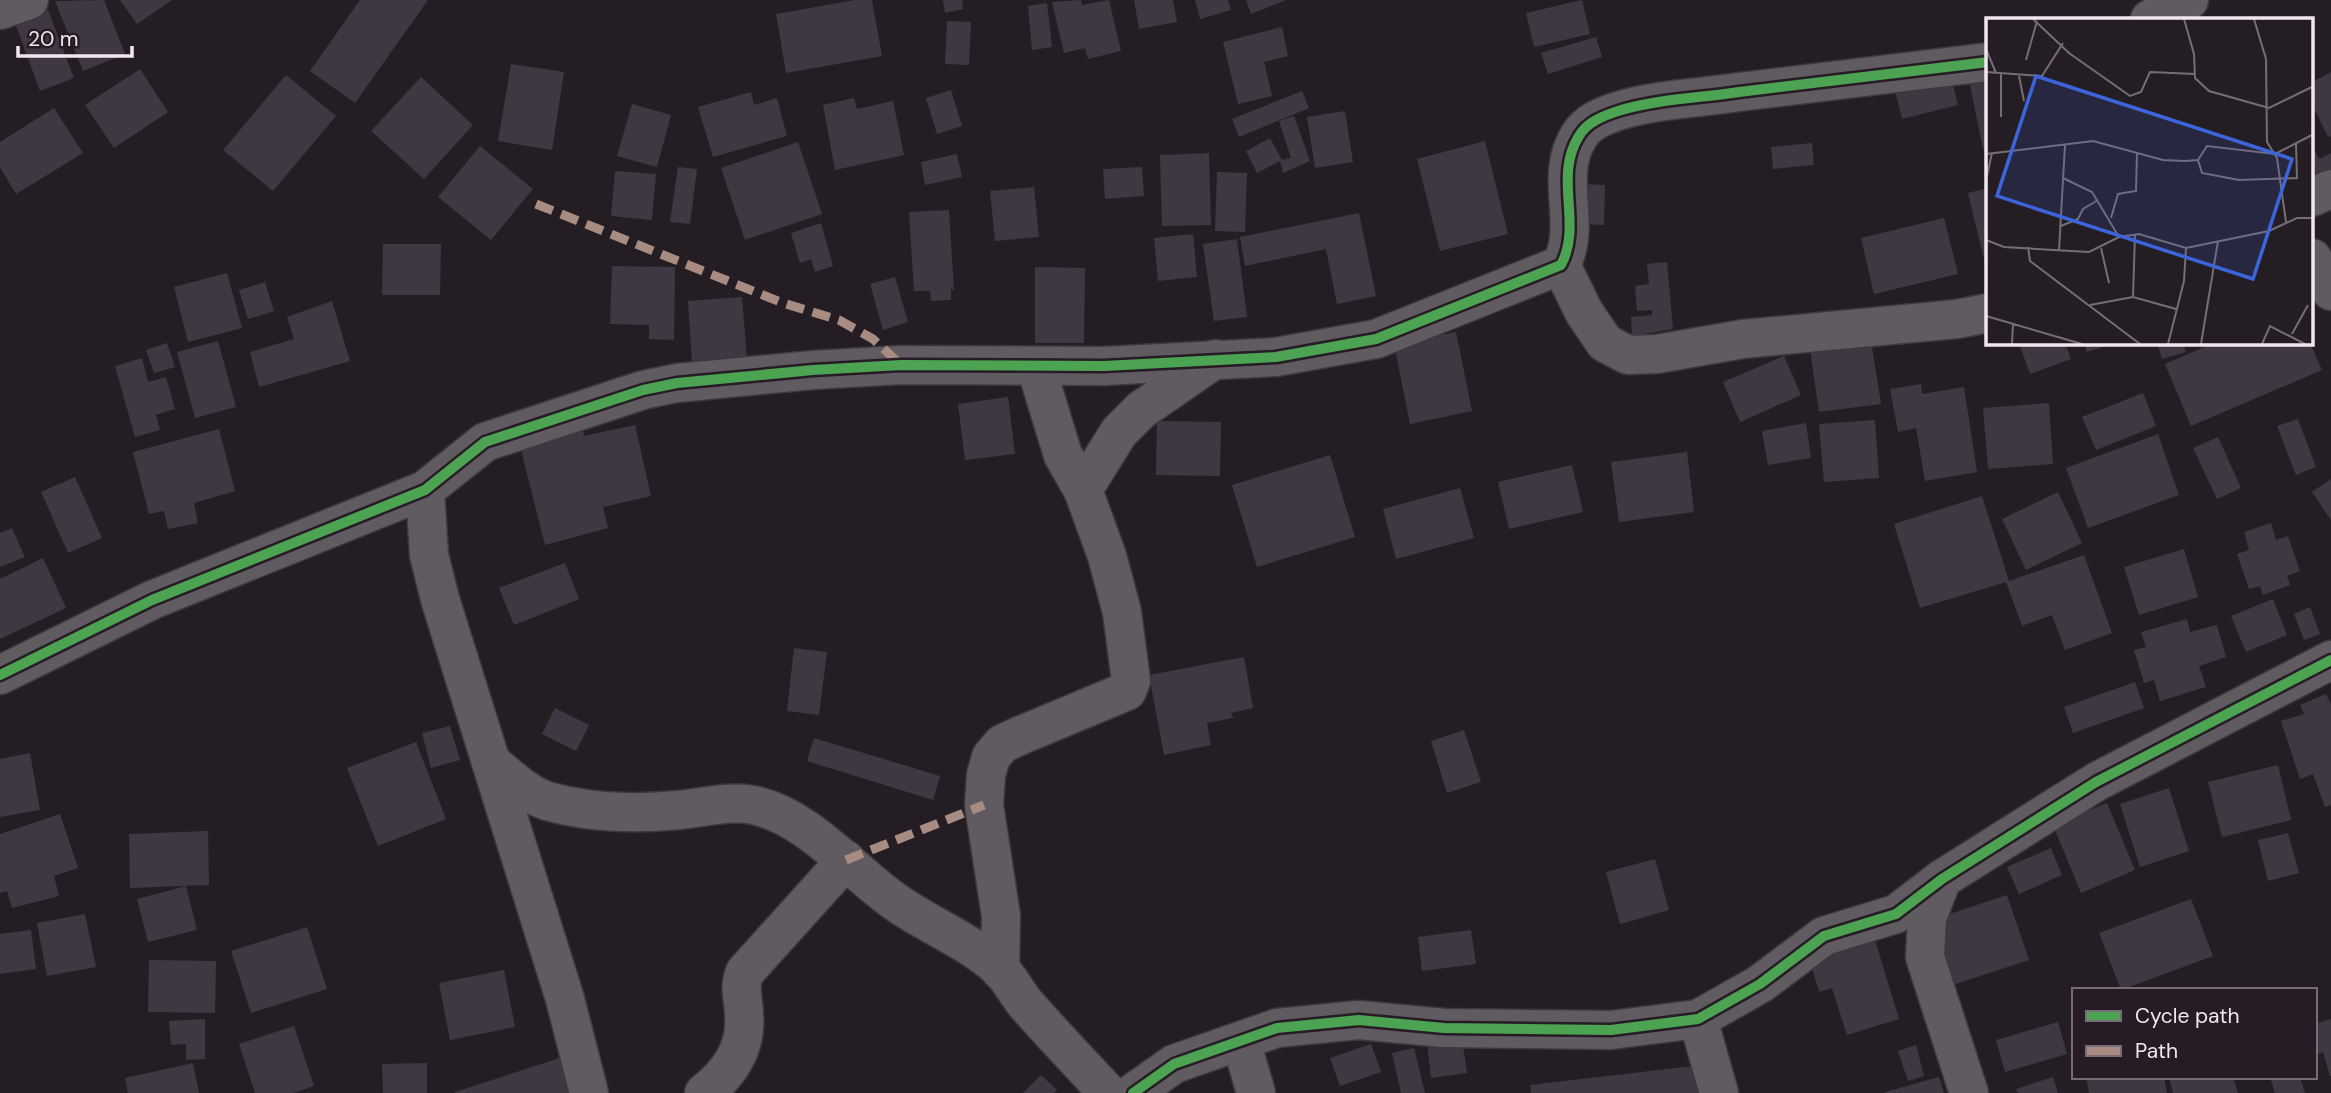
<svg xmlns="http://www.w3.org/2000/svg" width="2331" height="1093" font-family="'DM Sans',sans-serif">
  <rect width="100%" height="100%" fill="#241e24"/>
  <g fill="#3f3842">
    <polygon points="104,0 125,54 83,71 55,1"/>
    <polygon points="120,0 172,0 137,24"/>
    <polygon points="360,0 428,0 355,103 310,71"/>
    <polygon points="855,0 872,0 882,56 786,73 776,14"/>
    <polygon points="943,0 962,0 963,9 945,13"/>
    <polygon points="1081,0 1082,5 1109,0 1121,51 1088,59 1085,48 1064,53 1052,2"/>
    <polygon points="1134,0 1173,0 1177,22 1139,29"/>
    <polygon points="1195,0 1228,0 1231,10 1200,19"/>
    <polygon points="1246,0 1286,0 1251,14"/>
    <polygon points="1582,0 1590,34 1534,47 1526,13"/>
    <polygon points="1047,3 1052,47 1032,50 1028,6"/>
    <polygon points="48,10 74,78 40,91 15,23"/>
    <polygon points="947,21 971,22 969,65 945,64"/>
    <polygon points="1282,27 1288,56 1264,62 1272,96 1238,104 1223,42"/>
    <polygon points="1596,37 1602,57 1548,74 1541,53"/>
    <polygon points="511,64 564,72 552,150 498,141"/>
    <polygon points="140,69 168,112 114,148 85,105"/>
    <polygon points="2331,72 2331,136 2328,137 2312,104 2312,82"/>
    <polygon points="286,75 336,116 273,191 223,150"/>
    <polygon points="421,77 473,125 424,179 371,131"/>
    <polygon points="1951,77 1958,105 1902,119 1895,91"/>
    <polygon points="1988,81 1988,148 1983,149 1970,85"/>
    <polygon points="951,90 962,126 937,134 926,98"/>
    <polygon points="1302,91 1309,108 1239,137 1232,119"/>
    <polygon points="751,92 754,105 777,98 787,136 713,157 698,107"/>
    <polygon points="854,98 857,109 893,101 904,155 835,170 823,105"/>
    <polygon points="632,104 671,115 657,167 617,156"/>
    <polygon points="54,108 83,153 16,194 0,167 0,142"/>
    <polygon points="1345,111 1353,162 1315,168 1307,117"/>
    <polygon points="1294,116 1310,161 1283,173 1280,161 1257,173 1246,151 1270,138 1282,160 1291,158 1279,121"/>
    <polygon points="1485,141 1508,234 1440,251 1417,159"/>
    <polygon points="798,142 822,214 745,240 721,168"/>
    <polygon points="1812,143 1814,165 1773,169 1771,147"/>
    <polygon points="2312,144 2319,159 2331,153 2331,175 2312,184"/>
    <polygon points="480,146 533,189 491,240 438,197"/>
    <polygon points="1209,153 1211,225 1162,226 1160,155"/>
    <polygon points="957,154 962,177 925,185 921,162"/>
    <polygon points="678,167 697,169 690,224 670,222"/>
    <polygon points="1142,167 1144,196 1105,199 1103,169"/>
    <polygon points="615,171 656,174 652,220 611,216"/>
    <polygon points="1217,172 1247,173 1245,232 1215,231"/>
    <polygon points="1582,184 1605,185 1604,225 1580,224"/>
    <polygon points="1034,187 1039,237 995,241 990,191"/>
    <polygon points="1988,188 1988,263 1985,263 1968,193"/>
    <polygon points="949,210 954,290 951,289 951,300 931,301 930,291 914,291 909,212"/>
    <polygon points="1359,213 1376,296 1337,304 1326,249 1245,266 1240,237"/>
    <polygon points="1944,218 1958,274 1874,294 1861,238"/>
    <polygon points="821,223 833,266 815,272 811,259 800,263 791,233"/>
    <polygon points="1193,234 1197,277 1158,281 1154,238"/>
    <polygon points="1237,239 1247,317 1214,321 1203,244"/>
    <polygon points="383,244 441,244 440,295 382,295"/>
    <polygon points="1667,262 1673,329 1632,336 1631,317 1652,315 1652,310 1637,311 1635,286 1649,284 1647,264"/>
    <polygon points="612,266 675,267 674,340 649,339 649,325 610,324"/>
    <polygon points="1035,267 1085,268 1084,343 1035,343"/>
    <polygon points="227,273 242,328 188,342 174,287"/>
    <polygon points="895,277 908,322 883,330 870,284"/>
    <polygon points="265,282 274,311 248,319 239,290"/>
    <polygon points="742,297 747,359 692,363 688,301"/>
    <polygon points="332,301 350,361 259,387 250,352 294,339 287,317"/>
    <polygon points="1456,332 1472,411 1410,424 1394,344"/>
    <polygon points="218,341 236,407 195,418 177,352"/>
    <polygon points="1871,341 1881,404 1819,412 1810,349"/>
    <polygon points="167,343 175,367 154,373 146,350"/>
    <polygon points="2019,343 2065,343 2071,359 2030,374"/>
    <polygon points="2084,343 2112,343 2112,344 2087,352"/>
    <polygon points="2157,343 2183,343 2186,352 2162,359"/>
    <polygon points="2213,343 2310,343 2322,370 2191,426 2165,364"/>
    <polygon points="1784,356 1801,395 1740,422 1723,382"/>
    <polygon points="142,358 148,382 166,377 175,409 156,415 160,430 135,437 115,366"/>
    <polygon points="1921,384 1922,394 1964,387 1977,472 1925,481 1916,428 1898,432 1890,389"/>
    <polygon points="2143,393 2156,426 2096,450 2082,417"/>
    <polygon points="1008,397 1015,454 965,460 958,404"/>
    <polygon points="2049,403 2053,464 1988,469 1983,408"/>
    <polygon points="2298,419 2316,467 2296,475 2277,426"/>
    <polygon points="1875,420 1879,478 1824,482 1819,424"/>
    <polygon points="1157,421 1221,422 1220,476 1156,475"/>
    <polygon points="1806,423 1811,458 1768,465 1762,431"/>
    <polygon points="635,425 651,496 603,507 608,528 545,545 519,442 582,426 584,436"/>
    <polygon points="219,429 235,491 194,503 198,523 168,529 164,511 149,514 133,452"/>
    <polygon points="2158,434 2179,495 2088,528 2066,468"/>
    <polygon points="2218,437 2241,488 2217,499 2193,448"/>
    <polygon points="1687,452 1694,512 1619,522 1611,462"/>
    <polygon points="1330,455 1355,537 1257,567 1232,485"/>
    <polygon points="1572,465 1583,512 1509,529 1498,482"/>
    <polygon points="75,477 102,538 68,553 41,492"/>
    <polygon points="2331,479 2331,520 2312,492"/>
    <polygon points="1460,488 1474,538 1396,559 1383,509"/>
    <polygon points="2058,492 2082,543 2026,570 2002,519"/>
    <polygon points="1982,496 2009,581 2084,555 2112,633 2065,650 2052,615 2022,626 2006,582 1920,608 1894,524"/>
    <polygon points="2271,523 2276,540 2288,536 2300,571 2287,576 2290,585 2263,595 2260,586 2249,589 2237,554 2249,550 2244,532"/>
    <polygon points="12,528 25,557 0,567 0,533"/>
    <polygon points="2184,549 2198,597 2139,615 2124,567"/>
    <polygon points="43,558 66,608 0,639 0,579"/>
    <polygon points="565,563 579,599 514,625 499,588"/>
    <polygon points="2273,599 2287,635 2246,652 2231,616"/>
    <polygon points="2310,607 2320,634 2304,640 2294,614"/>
    <polygon points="2187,619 2190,632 2217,625 2226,657 2199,666 2206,687 2160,701 2154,680 2144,683 2134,650 2146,647 2141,632"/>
    <polygon points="794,648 827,652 819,715 787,711"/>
    <polygon points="1244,657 1253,708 1231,713 1233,718 1207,723 1211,745 1164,755 1149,675"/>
    <polygon points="2135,682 2144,708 2073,733 2064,707"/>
    <polygon points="2326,694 2331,704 2331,805 2325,807 2313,774 2300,779 2281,721 2304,714 2300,705"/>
    <polygon points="555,708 589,725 576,751 542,734"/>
    <polygon points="450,726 460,760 431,768 422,733"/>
    <polygon points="1464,730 1481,782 1447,793 1431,741"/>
    <polygon points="814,738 940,776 933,800 807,761"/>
    <polygon points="416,742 446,819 378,846 347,768"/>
    <polygon points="30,753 40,810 0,817 0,759"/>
    <polygon points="2278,765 2291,820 2222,837 2208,782"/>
    <polygon points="2169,788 2189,851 2140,867 2120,804"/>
    <polygon points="2107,803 2135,870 2081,893 2053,825"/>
    <polygon points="60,814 78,868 54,876 59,896 12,908 7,891 0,893 0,834"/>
    <polygon points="208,831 209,885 130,888 129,834"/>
    <polygon points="2288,833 2299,873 2268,881 2258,840"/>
    <polygon points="2051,848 2062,875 2019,894 2007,867"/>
    <polygon points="1655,859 1669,910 1620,924 1606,872"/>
    <polygon points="186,886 197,930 148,942 137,899"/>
    <polygon points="2007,895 2029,960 1928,993 1907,928"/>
    <polygon points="2191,899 2213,956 2121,990 2099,933"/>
    <polygon points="85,914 96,967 47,976 37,923"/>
    <polygon points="307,927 327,989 251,1013 231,951"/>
    <polygon points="31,930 36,969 0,974 0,934"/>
    <polygon points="1471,930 1476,964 1422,971 1418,937"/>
    <polygon points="1875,940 1899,1019 1847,1035 1832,988 1819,992 1810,960"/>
    <polygon points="149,960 216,961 215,1013 148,1012"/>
    <polygon points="504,970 515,1027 450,1040 439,983"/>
    <polygon points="205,1019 205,1059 186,1060 186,1044 171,1045 169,1021"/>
    <polygon points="2331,1019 2331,1076 2330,1076 2323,1052 2315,1055 2315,1024"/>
    <polygon points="2058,1022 2067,1054 2005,1072 1996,1040"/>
    <polygon points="294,1026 314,1086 293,1093 255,1093 239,1044"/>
    <polygon points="1462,1038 1467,1073 1431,1078 1427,1042"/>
    <polygon points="1371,1044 1381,1072 1340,1086 1330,1058"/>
    <polygon points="1916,1045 1924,1076 1908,1081 1898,1051"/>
    <polygon points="1414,1048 1425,1093 1401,1093 1392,1053"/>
    <polygon points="569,1055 581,1093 455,1093 455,1092"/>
    <polygon points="193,1063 199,1093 128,1093 125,1078"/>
    <polygon points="427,1063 427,1093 383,1093 382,1064"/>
    <polygon points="1702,1065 1706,1093 1531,1093 1530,1085"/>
    <polygon points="1041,1075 1057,1090 1054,1093 1023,1093"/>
    <polygon points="1939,1077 1944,1093 1885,1093 1885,1092"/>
    <polygon points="2053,1077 2058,1093 2018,1093 2016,1089"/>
    <polygon points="2086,1077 2164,1077 2167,1093 2089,1093"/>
    <polygon points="2169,1077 2233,1077 2238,1093 2173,1093"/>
    <polygon points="2270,1077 2300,1077 2305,1093 2275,1093"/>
  </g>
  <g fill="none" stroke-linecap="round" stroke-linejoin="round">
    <defs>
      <g id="minor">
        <polyline points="0,10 29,0"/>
        <polyline points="2150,19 2189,0"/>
        <polyline points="2312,197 2331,189"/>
        <polyline points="2312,258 2331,291"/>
        <polyline points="1561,265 1584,312 1605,343 1628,355 1657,354 1743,339 1957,319 1988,313"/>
        <polyline points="425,490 429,555 440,599 565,999 589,1093"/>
        <polyline points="1083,490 1119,432 1141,410 1215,359"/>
        <path d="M0,675L152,600L425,490L485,442L643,390L677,383L813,370L901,365L1104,366L1276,357L1376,339L1561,265C1583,224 1553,177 1579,136C1587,122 1603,116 1618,111C1656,99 1700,98 1739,92C1822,82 1905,72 1988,62"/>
        <path d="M491,762C508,776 526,794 547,801C589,813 637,814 679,810C702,808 730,800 753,805C808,816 853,873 897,903C930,926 970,941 1000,969C1010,979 1016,992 1025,1003C1052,1034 1080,1063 1108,1093"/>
        <polyline points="1942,879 1927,918 1925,957 1969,1093"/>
        <polyline points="1000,970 1001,916 984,805 986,775 991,757 1002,744 1019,736 1127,691 1131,681 1122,612 1107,556 1083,490 1063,455 1036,367"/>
        <polyline points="1698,1019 1719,1093"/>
        <polyline points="1241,1041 1256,1093"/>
        <path d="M704,1093C729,1074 747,1048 744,1015C744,999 738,988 745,972L846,860"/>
        <polyline points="1133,1093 1174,1064 1277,1028 1359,1020 1444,1028 1611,1030 1698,1019 1760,984 1824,936 1896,914 1942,879 2096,782 2331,660"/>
      </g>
    </defs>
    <use href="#minor" stroke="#3e383e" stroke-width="41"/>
    <use href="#minor" stroke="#605b60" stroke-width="38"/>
    <g stroke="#a88b81" stroke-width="9" stroke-dasharray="18 9" stroke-linecap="butt">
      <polyline points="536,204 783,303 839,320 873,339 901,365"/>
      <polyline points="846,860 984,805"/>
    </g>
    <defs>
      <g id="cycleway">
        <path d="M0,675L152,600L425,490L485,442L643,390L677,383L813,370L901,365L1104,366L1276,357L1376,339L1561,265C1583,224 1553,177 1579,136C1587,122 1603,116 1618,111C1656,99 1700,98 1739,92C1822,82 1905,72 1988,62"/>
        <polyline points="1133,1093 1174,1064 1277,1028 1359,1020 1444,1028 1611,1030 1698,1019 1760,984 1824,936 1896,914 1942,879 2096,782 2331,660"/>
      </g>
    </defs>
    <use href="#cycleway" stroke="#271b26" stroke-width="15"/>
    <use href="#cycleway" stroke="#4ca352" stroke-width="10"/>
  </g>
  <g transform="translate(1986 18)">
    <rect width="327" height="327" fill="#241e24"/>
    <path fill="none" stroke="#766e75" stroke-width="2" d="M47,1L83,35L144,78L155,74L164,54L209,56M198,1L208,36L209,60L223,73L283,90L328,68M268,1L280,41L281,124L291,140L300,204M0,31L10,55M40,42L51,3M0,54L56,58L77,25M15,56V99M33,58L38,83M0,136L107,123L177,142L199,143L212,142L221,128L289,136L328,116M212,142L216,155L253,162L311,160L310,126M77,160L106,174L133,219M0,162L6,135M125,200L132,176L150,173L151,135M75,208L92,201L97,191L112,182M0,222L18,229L103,234L133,219L153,216L200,230L283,213L311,200H328M42,229L44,243L154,326M115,230L123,265M73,232L79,127M147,279L149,216M104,287L147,279L190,291M0,298L96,326M306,316L322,287M26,326L27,305M182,326L198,263L200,230M215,326L232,223M276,326L284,308L319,326"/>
    <path fill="#3d65db" fill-opacity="0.15" stroke="#3d65db" stroke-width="3.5" d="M50,58L306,141L267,261L11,178Z"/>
    <rect width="327" height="327" fill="none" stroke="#f0e7ef" stroke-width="3.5"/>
  </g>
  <rect x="2072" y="988" width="245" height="91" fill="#271b26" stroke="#776d76" stroke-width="2"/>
  <rect x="2086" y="1011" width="35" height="10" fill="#4ca352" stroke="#776d76" stroke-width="2"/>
  <text x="2135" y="1023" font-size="21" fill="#f0e7ef">Cycle path</text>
  <rect x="2086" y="1046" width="35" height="10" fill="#a88b81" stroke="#776d76" stroke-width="2"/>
  <text x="2135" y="1058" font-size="21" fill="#f0e7ef">Path</text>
  <path d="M18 46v10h114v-10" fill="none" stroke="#f0e7ef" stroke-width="3.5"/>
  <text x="28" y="46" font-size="21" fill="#f0e7ef" stroke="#271b26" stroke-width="5" paint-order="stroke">20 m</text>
</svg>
